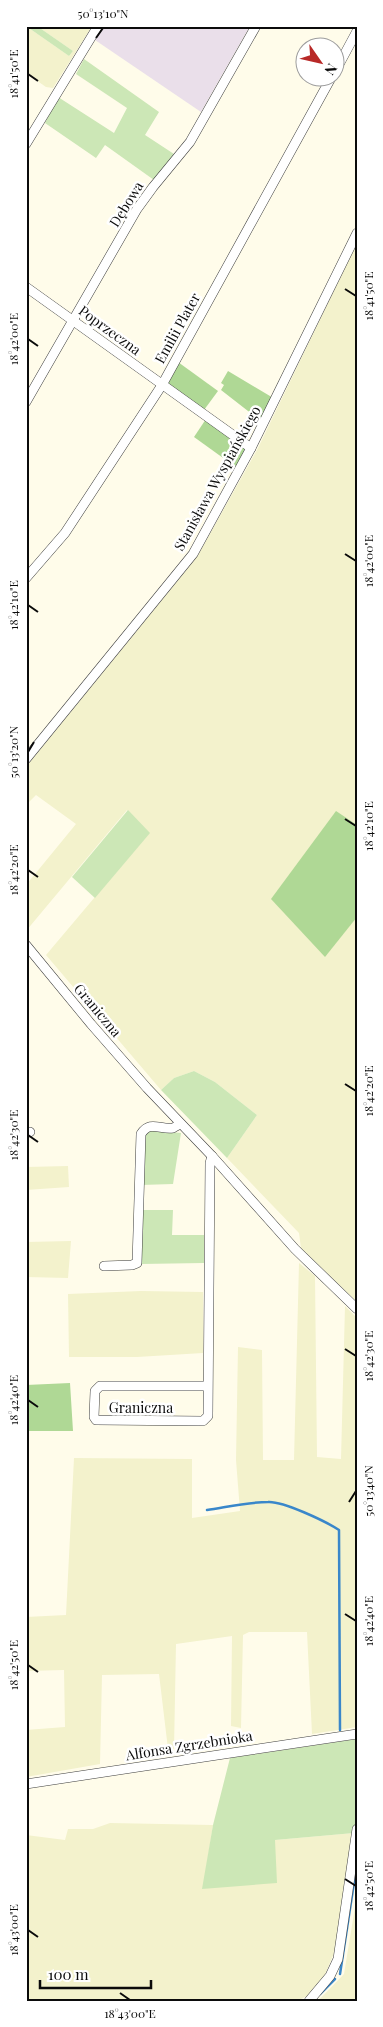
<svg xmlns="http://www.w3.org/2000/svg" width="383" height="2027" font-family="'Playfair Display',serif">
  <rect width="100%" height="100%" fill="#fffcea"/>
  <polygon fill="#eadfea" points="103,26 250,26 201,112 95,40"/>
  <g fill="#f3f2cc">
    <polygon points="26,26 69,56 73,51 37,26 92,26 53,88 46,87 26,73"/>
    <polygon points="357,243 357,1302 301,1248 299,1233 227,1158 257,1115 215,1082 194,1071 174,1078 161,1090 46,955 149,833 127,810 26,931 26,885 76,824 36,795 26,805 26,767 197,557 257,450"/>
    <polygon points="68,1166 69,1187 26,1190 26,1167"/>
    <polygon points="71,1241 68,1278 26,1277 26,1242"/>
    <polygon points="299,1263 315,1276 317,1457 341,1459 345,1306 357,1318 357,1727 312,1734 307,1632 249,1632 243,1635 241,1728 231,1726 232,1636 176,1644 174,1749 168,1749 159,1674 102,1675 100,1764 26,1777 26,1730 65,1727 64,1670 26,1671 26,1617 66,1615 74,1458 192,1459 192,1518 240,1511 236,1460 238,1347 262,1350 263,1460 294,1460"/>
    <polygon points="141,1291 203,1292 203,1353 137,1357 69,1357 68,1294"/>
    <polygon points="110,1823 213,1825 203,1889 275,1840 354,1833 336,1948 324,1977 311,1994 299,2000 292,2001 26,2001 26,1835 65,1840 68,1829 93,1829"/>
    <polygon points="357,1895 357,2001 318,2001 344,1974"/>
  </g>
  <g fill="#cce7b6">
    <polygon points="26,26 37,26 73,51 69,56"/>
    <polygon points="84,59 159,112 145,135 174,154 154,180 105,145 96,158 45,123 58,97 114,133 127,108 76,74"/>
    <polygon points="128,810 150,833 95,898 72,877"/>
    <polygon points="194,1071 215,1082 257,1115 227,1158 161,1090 174,1078"/>
    <polygon points="149,1130 181,1133 173,1184 141,1185 145,1135"/>
    <polygon points="141,1210 173,1210 172,1235 204,1235 204,1263 140,1264"/>
    <polygon points="357,1739 357,1809 354,1833 275,1840 277,1883 202,1889 213,1825 230,1758"/>
  </g>
  <g fill="#afd895">
    <polygon points="178,362 218,391 204,410 169,385 168,381"/>
    <polygon points="228,371 275,399 261,421 221,390 224,385 221,383"/>
    <polygon points="206,419 249,449 237,468 194,437"/>
    <polygon points="336,811 357,825 357,917 325,957 271,899"/>
    <polygon points="70,1383 73,1431 26,1431 26,1385"/>
  </g>
  <g fill="none" stroke-linecap="round" stroke-linejoin="round">
    <g stroke="#3987ca" stroke-width="2.5">
      <path d="M207,1510C227,1507 248,1502 268,1502C283,1501 325,1521 339,1530L340,1730"/>
      <polyline points="340,1974 357,1863"/>
      <polyline points="320,1994 335,1979"/>
    </g>
    <defs>
      <g id="minor">
        <polyline points="336,70 357,31"/>
        <polyline points="26,144 98,26"/>
        <polyline points="26,287 251,448"/>
        <polyline points="26,402 137,209 153,187 190,142 256,26"/>
        <polyline points="26,578 65,533 162,385 331,78"/>
        <polyline points="26,759 193,554 251,448 357,233"/>
        <polyline points="26,945 91,1024 147,1088 212,1156 295,1249 357,1309"/>
        <polyline points="26,1133 30,1132"/>
        <path d="M104,1266L132,1265L137,1263L141,1134C150,1120 160,1130 173,1128C175,1127 178,1125 180,1124"/>
        <polyline points="208,1386 100,1386 95,1391 94,1417 96,1420 203,1421 208,1416 210,1163 212,1156"/>
        <polyline points="26,1784 357,1734"/>
        <polyline points="309,2001 330,1976 338,1959 357,1829"/>
      </g>
    </defs>
    <use href="#minor" stroke="#3e3e3e" stroke-width="10"/>
    <use href="#minor" stroke="#fff" stroke-width="9"/>
  </g>
  <path fill="none" stroke="#0b0b0b" stroke-width="2" d="M96,38L103,28M28,74L38,81M345,289L356,296M28,339L38,346M345,554L356,561M28,605L38,612M28,752L34,742M345,819L356,826M28,870L38,877M345,1084L356,1091M28,1135L38,1142M345,1349L356,1356M28,1400L38,1407M349,1502L356,1491M345,1614L356,1621M28,1665L38,1672M345,1879L356,1886M28,1930L38,1937M120,1993L130,2000"/>
  <g text-anchor="middle" dominant-baseline="central" stroke-width="5" stroke-linejoin="round" paint-order="stroke">
    <g font-size="14" fill="#0b0b0b" stroke="#fff">
      <text transform="translate(126 204) rotate(-58)">Dębowa</text>
      <text transform="translate(177 328) rotate(-61)">Emilii Plater</text>
      <text transform="translate(110 330) rotate(36)">Poprzeczna</text>
      <text transform="translate(217 478) rotate(-61)">Stanisława Wyspiańskiego</text>
      <text transform="translate(98 1010) rotate(50)">Graniczna</text>
      <text x="141" y="1407">Graniczna</text>
      <text transform="translate(189 1745) rotate(-9)">Alfonsa Zgrzebnioka</text>
    </g>
  </g>
  <rect width="383" height="2027" fill="none" stroke="#ffffff" stroke-width="55"/>
  <g transform="translate(320 62) rotate(124)"><circle r="24" fill="#ffffff" stroke="#9d9d9d"/>
  <path d="M0-4L9 19L0 12L-9 19Z" fill="#b82927"/>
  <text y="-8" font-size="14" font-weight="bold" text-anchor="middle" fill="#0b0b0b">N</text>
  </g>
  <path d="M40 1980v8h111v-8" fill="none" stroke="#0b0b0b" stroke-width="2.5"/>
  <text x="48" y="1980" font-size="15" fill="#0b0b0b" stroke="#ffffff" stroke-width="4" paint-order="stroke">100 m</text>
  <rect x="28" y="28" width="328" height="1972" fill="none" stroke="#0b0b0b" stroke-width="2"/>
  <g font-size="12" text-anchor="middle" fill="#0b0b0b">
    <text x="103" y="18">50°13'10"N</text>
    <text transform="translate(14 74) rotate(-90)" y="4">18°41'50"E</text>
    <text transform="translate(369 296) rotate(-90)" y="4">18°41'50"E</text>
    <text transform="translate(14 339) rotate(-90)" y="4">18°42'00"E</text>
    <text transform="translate(369 561) rotate(-90)" y="4">18°42'00"E</text>
    <text transform="translate(14 605) rotate(-90)" y="4">18°42'10"E</text>
    <text transform="translate(14 752) rotate(-90)" y="4">50°13'20"N</text>
    <text transform="translate(369 826) rotate(-90)" y="4">18°42'10"E</text>
    <text transform="translate(14 870) rotate(-90)" y="4">18°42'20"E</text>
    <text transform="translate(369 1091) rotate(-90)" y="4">18°42'20"E</text>
    <text transform="translate(14 1135) rotate(-90)" y="4">18°42'30"E</text>
    <text transform="translate(369 1356) rotate(-90)" y="4">18°42'30"E</text>
    <text transform="translate(14 1400) rotate(-90)" y="4">18°42'40"E</text>
    <text transform="translate(369 1491) rotate(-90)" y="4">50°13'40"N</text>
    <text transform="translate(369 1621) rotate(-90)" y="4">18°42'40"E</text>
    <text transform="translate(14 1665) rotate(-90)" y="4">18°42'50"E</text>
    <text transform="translate(369 1886) rotate(-90)" y="4">18°42'50"E</text>
    <text transform="translate(14 1930) rotate(-90)" y="4">18°43'00"E</text>
    <text x="130" y="2018">18°43'00"E</text>
  </g>
</svg>
